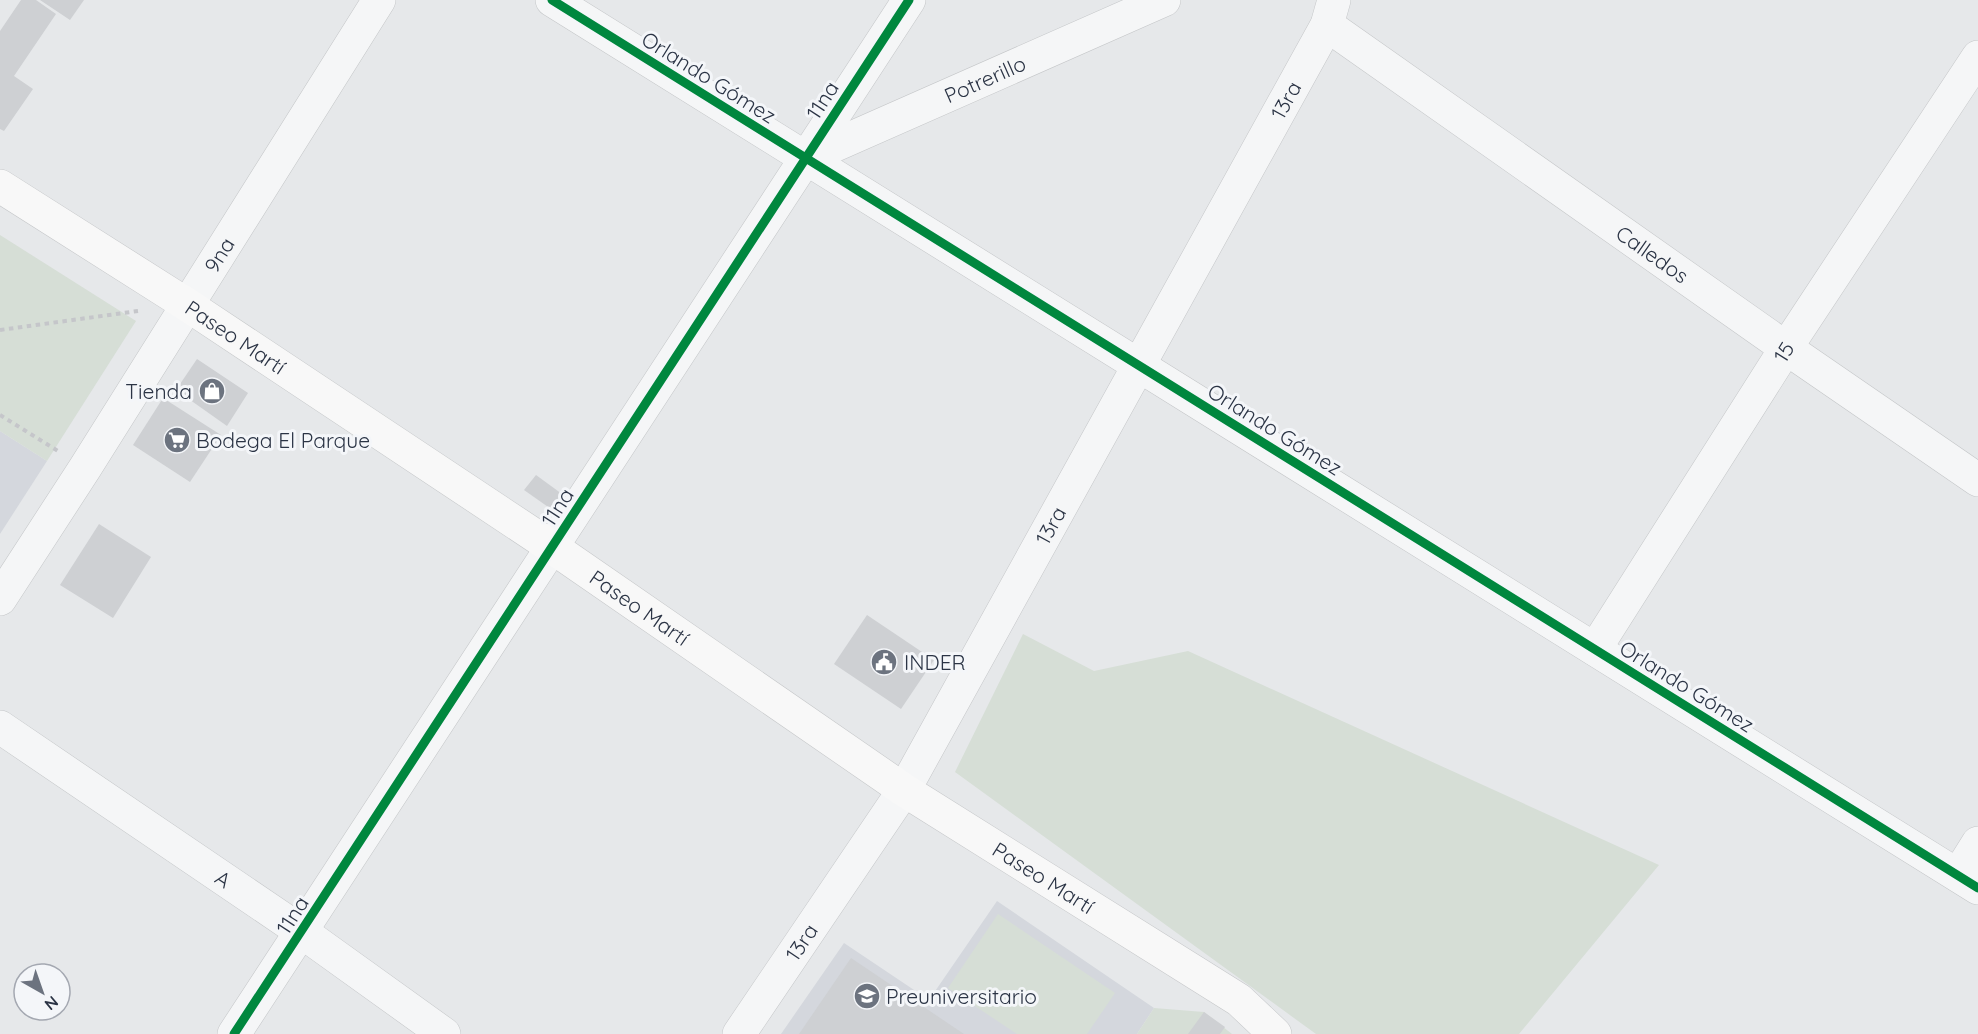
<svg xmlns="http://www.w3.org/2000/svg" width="1978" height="1034" font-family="Quicksand,sans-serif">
  <rect width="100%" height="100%" fill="#e6e8ea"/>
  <g fill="#d4d7dd">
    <polygon points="0,431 47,461 0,534"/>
    <polygon points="997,901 1154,1008 1137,1034 781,1034 844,943 929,1000"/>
  </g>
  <g fill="#d6ded6">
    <polygon points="0,235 136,321 47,461 0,431"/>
    <polygon points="1023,634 1094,671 1188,651 1659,865 1519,1034 1316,1034 955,772"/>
    <polygon points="998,914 1115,993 1087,1034 1017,1034 948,988"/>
    <polygon points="1154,1008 1204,1012 1232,1034 1137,1034"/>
  </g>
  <g fill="#ced0d3">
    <polygon points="21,0 36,0 56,14 14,76 33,89 4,131 0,129 0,31"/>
    <polygon points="40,0 84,0 70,20"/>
    <polygon points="197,359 248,393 227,426 176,390"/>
    <polygon points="163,398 221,435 190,482 133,445"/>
    <polygon points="536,475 562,494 551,509 524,490"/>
    <polygon points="99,524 151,557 113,618 60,585"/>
    <polygon points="867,615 934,660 901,709 834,664"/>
    <polygon points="851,958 964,1034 799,1034"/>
    <polygon points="1204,1012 1225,1027 1220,1034 1188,1034"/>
  </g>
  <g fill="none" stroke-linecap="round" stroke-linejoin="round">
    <defs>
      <g id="minor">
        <polyline points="552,0 1978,888"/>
        <path id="s1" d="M1327,25L1786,348L1978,480"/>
        <polyline points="806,158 909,0"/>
        <path id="s2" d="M0,599L85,468L379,0"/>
        <path id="s3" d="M1595,649L1786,348L1978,57"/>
        <path id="s4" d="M0,727L302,932L444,1034"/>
        <polyline points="1958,875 1978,843"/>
        <polyline points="234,1034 552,547"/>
        <path id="s5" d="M739,1034L904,790L1327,25L1334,0"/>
      </g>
      <g id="tertiary">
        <path id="s6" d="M552,547L806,158L1164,0"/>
      </g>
      <g id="secondary">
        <path id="s7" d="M0,186L186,304L552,547L904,790L1239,1000L1275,1034"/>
      </g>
    </defs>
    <use href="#minor" stroke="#c4c6c8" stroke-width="34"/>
    <use href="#tertiary" stroke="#c4c6c8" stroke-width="34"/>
    <use href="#secondary" stroke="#c4c6c8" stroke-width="34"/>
    <g stroke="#c5c6ca" stroke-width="4" stroke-dasharray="4.5 4.5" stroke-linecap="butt">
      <polyline points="0,330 138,311"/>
      <polyline points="0,415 58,451"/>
    </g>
    <use href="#minor" stroke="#f5f6f7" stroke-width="33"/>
    <use href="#tertiary" stroke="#f5f6f7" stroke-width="33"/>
    <use href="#secondary" stroke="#f8f8f8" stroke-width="33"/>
    <defs>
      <g id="cycleway">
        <polyline points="552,0 1978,888"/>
        <polyline points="234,1034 909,0"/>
      </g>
    </defs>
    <use href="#cycleway" stroke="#f4f6f9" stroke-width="13"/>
    <use href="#cycleway" stroke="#00873e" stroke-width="9"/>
  </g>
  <defs>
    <symbol id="shop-disc" viewBox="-11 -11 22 22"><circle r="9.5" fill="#6c737f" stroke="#f4f6f9"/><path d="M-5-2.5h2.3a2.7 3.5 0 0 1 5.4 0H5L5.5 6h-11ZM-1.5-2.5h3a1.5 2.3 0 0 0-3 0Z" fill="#fff"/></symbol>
    <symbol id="supermarket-disc" viewBox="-11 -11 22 22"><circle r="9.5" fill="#6c737f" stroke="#f4f6f9"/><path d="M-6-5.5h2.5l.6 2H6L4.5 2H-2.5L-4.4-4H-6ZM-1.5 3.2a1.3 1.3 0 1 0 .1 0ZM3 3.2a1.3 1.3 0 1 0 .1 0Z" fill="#fff"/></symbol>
    <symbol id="civic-disc" viewBox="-11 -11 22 22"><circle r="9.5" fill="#6c737f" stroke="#f4f6f9"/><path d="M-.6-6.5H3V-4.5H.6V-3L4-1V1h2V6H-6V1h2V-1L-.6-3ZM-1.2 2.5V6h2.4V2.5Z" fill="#fff"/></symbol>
    <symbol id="school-disc" viewBox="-11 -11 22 22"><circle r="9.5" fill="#6c737f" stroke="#f4f6f9"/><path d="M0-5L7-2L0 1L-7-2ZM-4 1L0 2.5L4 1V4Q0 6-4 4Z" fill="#fff"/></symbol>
  </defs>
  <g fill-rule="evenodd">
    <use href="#shop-disc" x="197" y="376" width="30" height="30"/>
    <use href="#supermarket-disc" x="162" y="425" width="30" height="30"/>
    <use href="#civic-disc" x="869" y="647" width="30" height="30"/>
    <use href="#school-disc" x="852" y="981" width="30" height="30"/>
  </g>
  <g text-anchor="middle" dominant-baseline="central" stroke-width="6" stroke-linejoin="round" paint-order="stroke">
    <g font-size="21" fill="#2b3445" stroke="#f4f6f9">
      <text transform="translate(709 77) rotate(32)">Orlando Gómez</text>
      <text stroke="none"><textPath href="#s6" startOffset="660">Potrerillo</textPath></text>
      <text transform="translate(822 100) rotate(-57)">11na</text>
      <text stroke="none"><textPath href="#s5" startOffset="1083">13ra</textPath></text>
      <text stroke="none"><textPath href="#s2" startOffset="408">9na</textPath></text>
      <text stroke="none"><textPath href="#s1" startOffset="398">Calledos</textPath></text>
      <text stroke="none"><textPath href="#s7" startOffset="280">Paseo Martí</textPath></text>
      <text stroke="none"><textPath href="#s3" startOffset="352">15</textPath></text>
      <text transform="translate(1275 429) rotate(32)">Orlando Gómez</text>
      <text transform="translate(557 507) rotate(-57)">11na</text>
      <text stroke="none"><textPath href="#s5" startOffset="597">13ra</textPath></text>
      <text stroke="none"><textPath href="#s7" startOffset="766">Paseo Martí</textPath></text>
      <text transform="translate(1687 686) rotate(32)">Orlando Gómez</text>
      <text stroke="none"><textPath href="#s7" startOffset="1252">Paseo Martí</textPath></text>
      <text stroke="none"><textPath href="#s4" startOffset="270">A</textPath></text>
      <text transform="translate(292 915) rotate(-57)">11na</text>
      <text stroke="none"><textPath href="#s5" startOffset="111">13ra</textPath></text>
    </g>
    <g font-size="21" fill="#2b3445" stroke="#f4f6f9" text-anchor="start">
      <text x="192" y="391" text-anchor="end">Tienda</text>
      <text x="196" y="440">Bodega El Parque</text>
      <text x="904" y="662">INDER</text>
      <text x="886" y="996">Preuniversitario</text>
    </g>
  </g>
  <g transform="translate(42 992) rotate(140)"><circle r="28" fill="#f4f6f9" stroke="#a4a8b1" stroke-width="1.5"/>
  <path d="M0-4.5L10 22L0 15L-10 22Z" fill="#6c737f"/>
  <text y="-9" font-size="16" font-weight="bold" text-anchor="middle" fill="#2b3445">N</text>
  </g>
</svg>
